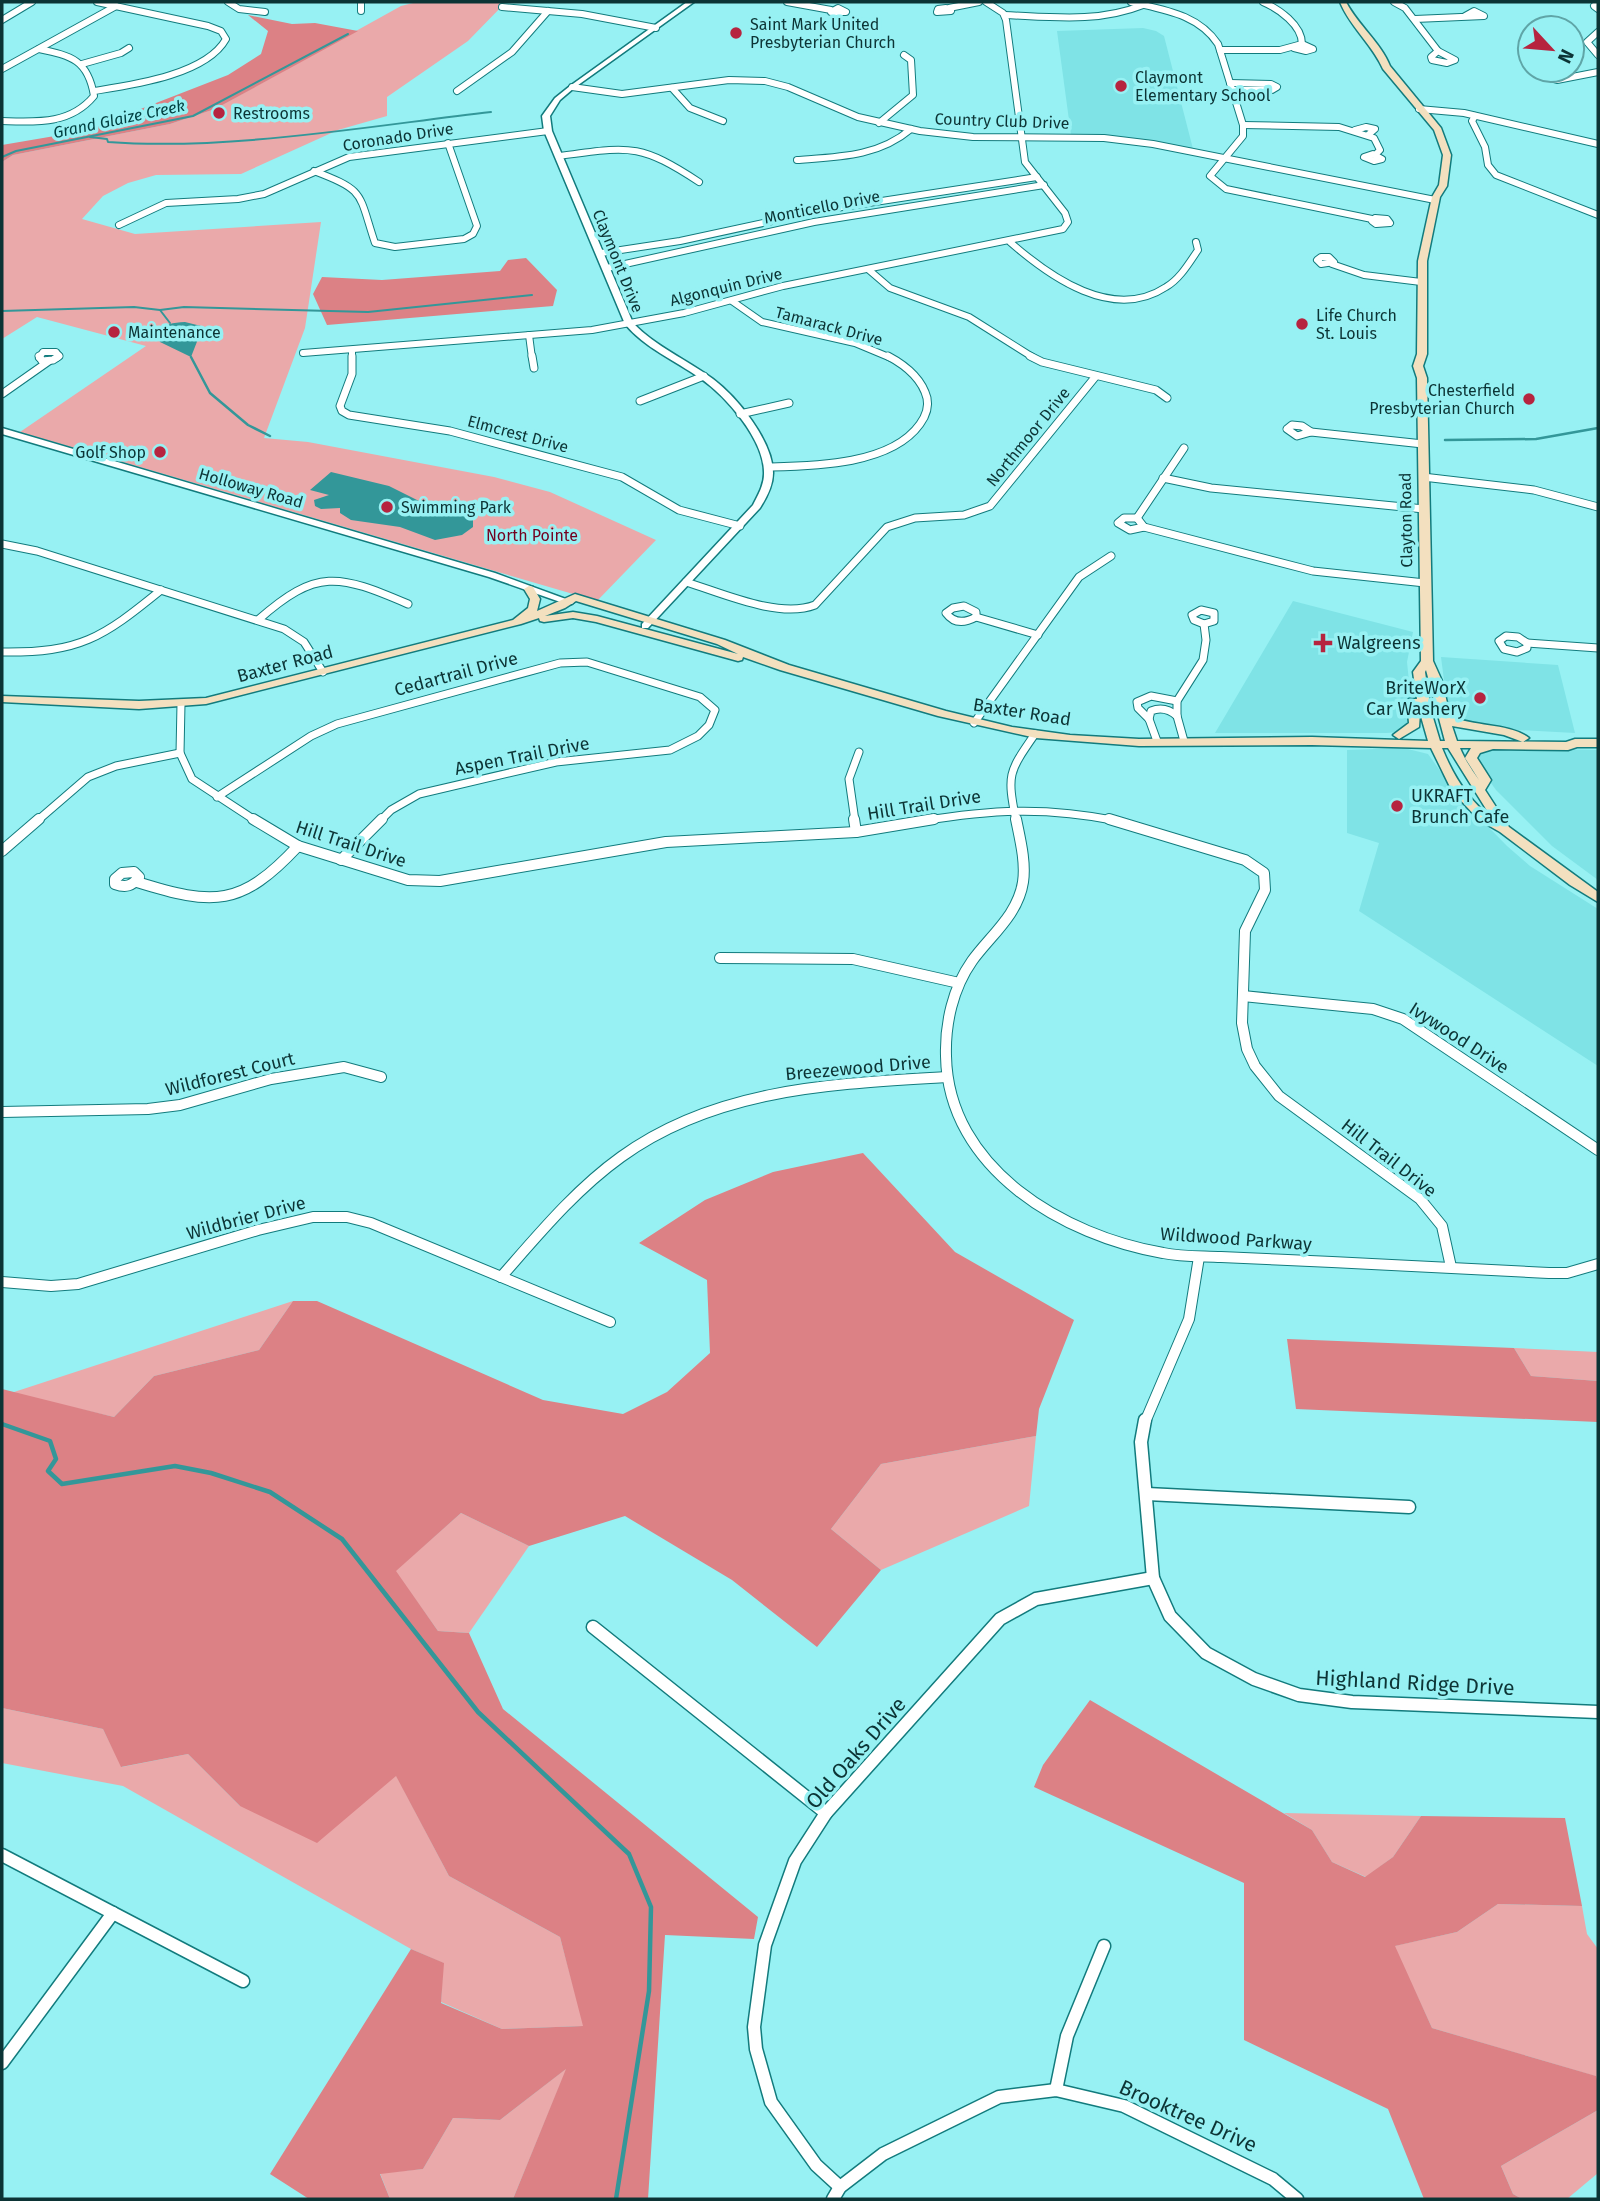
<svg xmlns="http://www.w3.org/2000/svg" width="1600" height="2201" font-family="'Fira Sans',sans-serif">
  <rect width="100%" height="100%" fill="#97f1f3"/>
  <g fill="#7fe3e6">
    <polygon points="1143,28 1156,31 1164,36 1193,149 1132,138 1071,135 1057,31"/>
    <polygon points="1293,601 1413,632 1407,662 1413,720 1399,732 1387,733 1215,733"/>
    <polygon points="1441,657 1558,665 1575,733 1478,728 1455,721 1446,696"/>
    <polygon points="1404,748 1428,754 1459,797 1507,846 1530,866 1598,909 1598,1066 1359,911 1379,843 1347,833 1347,750"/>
    <polygon points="1494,748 1598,750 1598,880 1552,846 1496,790 1477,764 1476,757 1480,752"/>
  </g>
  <g fill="#eaa9aa">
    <polygon points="417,2 506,2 468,41 387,97 387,116 338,130 241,174 156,175 128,183 103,196 82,219 135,234 321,222 305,328 264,438 308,442 494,477 550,492 656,540 597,601 20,432 146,346 37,317 2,339 2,162 13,155 170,124 215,109 401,6"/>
    <polygon points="293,1301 259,1350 154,1376 114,1417 11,1393"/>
    <polygon points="1514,1348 1598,1352 1598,1381 1531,1376"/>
    <polygon points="1036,1436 1029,1506 881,1570 831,1529 881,1464"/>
    <polygon points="461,1513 529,1546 469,1633 438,1631 395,1571"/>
    <polygon points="2,1708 103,1729 122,1767 188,1754 240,1806 396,1775 449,1876 560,1937 584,2026 502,2029 441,2002 443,1963 411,1949 123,1786 2,1763"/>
    <polygon points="1284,1813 1421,1816 1393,1857 1366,1877 1332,1862 1312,1830"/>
    <polygon points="1498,1904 1582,1906 1587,1934 1598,1949 1598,2082 1595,2076 1432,2028 1394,1946 1457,1932"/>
    <polygon points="567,2068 513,2199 390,2199 380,2173 423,2169 453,2118 500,2120"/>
    <polygon points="1598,2110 1598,2173 1567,2199 1522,2199 1513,2194 1501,2166"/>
  </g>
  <g fill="#dc8185">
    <polygon points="248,15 292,24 315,23 358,31 215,109 170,124 13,155 2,162 2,145 84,131 228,75 261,54 268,31"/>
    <polygon points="526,258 557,290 553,306 327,325 313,294 322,277 382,280 500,271 508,260"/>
    <polygon points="863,1153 955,1252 1074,1320 1039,1409 1036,1436 881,1464 831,1529 881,1570 817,1647 732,1580 625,1516 529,1546 461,1513 396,1571 438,1631 469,1633 503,1709 758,1917 754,1939 665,1935 648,2199 513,2199 566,2069 500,2120 453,2118 423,2169 380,2174 390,2199 309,2199 270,2174 411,1949 444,1963 441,2003 502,2029 583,2026 560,1937 449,1876 396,1776 317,1843 240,1806 188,1754 121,1767 103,1729 2,1708 2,1389 114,1417 154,1376 259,1350 293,1301 317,1301 543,1400 623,1414 667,1392 710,1353 707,1280 639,1243 705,1200 773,1172"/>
    <polygon points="1287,1339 1514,1348 1531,1376 1598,1381 1598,1422 1296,1409"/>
    <polygon points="1090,1700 1312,1830 1332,1862 1365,1877 1393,1857 1421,1816 1565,1818 1582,1906 1498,1904 1457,1932 1395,1946 1432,2028 1596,2076 1598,2082 1598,2110 1501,2166 1513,2194 1522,2199 1424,2199 1388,2109 1244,2040 1244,1883 1034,1787 1043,1765"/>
  </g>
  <g fill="#339799">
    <path d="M185,322L201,326L200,334L191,357L160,342L157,334C164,323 173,323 185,322Z"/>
    <polygon points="331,472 389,486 421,502 454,506 473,514 473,527 462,535 435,540 400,527 351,520 340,513 340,508 321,509 315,506 314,500 329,495 310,490"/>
  </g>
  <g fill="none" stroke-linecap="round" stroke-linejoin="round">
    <g stroke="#339799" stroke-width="2">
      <path d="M90,137L107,139L108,142C229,151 369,126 491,112"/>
      <polyline points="2,157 16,151 193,116 348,34"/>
      <polyline points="160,310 170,323"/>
      <polyline points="2,311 134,307 160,310 184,307 368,312 532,295"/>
    </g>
    <g stroke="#339799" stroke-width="2.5">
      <polyline points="191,357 210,393 248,425 270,436"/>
      <polyline points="1445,440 1536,439 1598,428"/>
    </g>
    <polyline stroke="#339799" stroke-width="4.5" points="2,1424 50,1441 56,1459 48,1471 62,1484 175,1466 211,1473 270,1492 342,1539 478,1712 629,1854 651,1907 649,1991 616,2199"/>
    <defs>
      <g id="minor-far3">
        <polyline points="228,2 239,9 265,12"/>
        <polyline points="361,2 361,11"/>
        <polyline points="787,2 831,10"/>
        <path d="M1131,2C1164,10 1198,14 1218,44L1243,125V136L1210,176L1226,189L1372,219"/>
        <polyline points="1394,2 1405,8 1438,51"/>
        <polyline points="1598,4 1594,6 1598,9"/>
        <polyline points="502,7 582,14 656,28"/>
        <polygon points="838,8 846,12 831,12"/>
        <polygon points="946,8 951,11 937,12 938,9"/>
        <polyline points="949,8 979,2"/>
        <path d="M1005,15C1052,17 1098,23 1143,5"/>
        <polyline points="1415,19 1484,16 1474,11 1465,16"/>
        <polyline points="2,20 32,2"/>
        <polyline points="1598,32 1587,42 1598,55"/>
        <polyline points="1294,48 1306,51 1313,49 1302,44"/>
        <path d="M1220,50H1280L1302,44C1302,25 1279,9 1263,2"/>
        <polygon points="1438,51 1455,60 1447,63 1432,60 1431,57"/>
        <polyline points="82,64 121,53 129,48"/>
        <polyline points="2,69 116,6"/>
        <polyline points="1548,70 1541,72 1542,76 1557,80 1598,72"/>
        <polyline points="1230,83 1271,84 1277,87 1272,90 1232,90"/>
        <polyline points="572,87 622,94 729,80 765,81 788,87 858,117 920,131 973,137 1104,138 1153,144 1435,200"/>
        <polyline points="672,88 690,108 723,121"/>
        <path d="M94,91C132,85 206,75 226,39L221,31L208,26L97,2"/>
        <polyline points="457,91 512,52 548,11"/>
        <polyline points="1419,109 1464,113 1598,144"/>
        <polyline points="1475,116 1472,121 1485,147 1488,165 1496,175 1598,215"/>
        <path d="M2,121C36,122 70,125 94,96C88,60 72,56 39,49"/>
        <polyline points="879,123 913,95 911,60 904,55"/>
        <polyline points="1243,125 1339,127 1374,138 1380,150 1376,154"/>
        <polyline points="1355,130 1366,127 1375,129 1368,135"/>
        <polygon points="1373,154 1382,159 1374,161 1364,157"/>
        <path d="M559,156C629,147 638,142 699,182"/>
        <path d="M797,160C838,157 878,157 911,129"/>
        <path d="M314,171C366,191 358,192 375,243L395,247L464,239L473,234L477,226L448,143"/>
        <polygon points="1375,218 1387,219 1390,223 1376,224 1372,221"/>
        <polyline points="119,225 166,203 238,199 264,194 349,157 548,131"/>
        <path d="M1010,242C1050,277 1113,322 1166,287C1180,279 1189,263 1198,250L1196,242"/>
        <polyline points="601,253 680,241 823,210 1037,177"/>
        <polygon points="1321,257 1329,257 1334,262 1321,264 1317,260"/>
        <polyline points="1332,264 1364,275 1421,282"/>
        <polyline points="607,268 814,222 1044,185"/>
        <polyline points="869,270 890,288 969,317 1034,358"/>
        <polyline points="732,301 762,322 855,343 891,358"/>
        <polyline points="529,335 532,358"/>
        <polyline points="352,350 352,358"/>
        <polyline points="303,353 592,330 684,313 783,286 1063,229 1068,222 1065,213 1025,162 1006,20 1003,13 986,2"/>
        <polyline points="39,358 43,352 56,352 59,356 57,358"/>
      </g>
      <g id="minor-far2">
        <polyline points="39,356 42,361 53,360 59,356"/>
        <polyline points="352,356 352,374 340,406 342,411 349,415 450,431 622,477 679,510 740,526"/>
        <polyline points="532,356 534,368"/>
        <polyline points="1030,356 1042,362 1156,390 1167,398"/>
        <polyline points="2,394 49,361"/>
        <polyline points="640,401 704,376"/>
        <polyline points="740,414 789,403"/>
        <polygon points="1292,425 1302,426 1311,432 1297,436 1287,429"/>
        <polyline points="1311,432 1423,444"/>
        <path d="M769,467C814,466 891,465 920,424C925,417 929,407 927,398C922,379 905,365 888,356"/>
        <polyline points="1423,477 1534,490 1598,507"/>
        <polyline points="1163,478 1211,488 1424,509"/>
        <polyline points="1137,518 1144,527 1313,571 1425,583"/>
        <polyline points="1137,518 1184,448"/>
        <polyline points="1137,518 1124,518 1118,523 1130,530 1144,527"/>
        <polyline points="2,544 37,551 284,629 304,642 323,672"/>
        <path d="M686,582C722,593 779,619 815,605L887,527L915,518L964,515L990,506L1096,376"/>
        <path d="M964,606L976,612V617C965,623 954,624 946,613L953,608Z"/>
        <polygon points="1201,610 1214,613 1214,621 1204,624 1194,620 1192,615"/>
        <polyline points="976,617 1038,635"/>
        <path d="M258,620C317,568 338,574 408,604"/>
        <polygon points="1506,636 1518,637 1527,643 1527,648 1517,652 1504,649 1499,641"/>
        <polyline points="1527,643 1598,648"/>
        <path d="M2,652C80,653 102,638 161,590"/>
        <polyline points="181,704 180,753 192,779 256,821"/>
        <path d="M1149,719L1151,711C1161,707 1169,709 1177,716"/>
        <polyline points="974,723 1079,577 1111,556"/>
        <polyline points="1157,741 1149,719 1138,708 1137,702 1151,696 1177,701"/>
        <polyline points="1184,741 1177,716 1177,701 1203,660 1206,640 1204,624"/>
        <polyline points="217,797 311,736 337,724 560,663 587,662 700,697 715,710 709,725 698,736 670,750 556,762 419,794 391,810 380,821"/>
        <polyline points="37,821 88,777 116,766 180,753"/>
        <polyline points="855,821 849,779 859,752"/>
        <path d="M923,821C994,809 1047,807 1118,821"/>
        <path d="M1016,821C1007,774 1008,773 1035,734"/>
      </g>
      <g id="minor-far1">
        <polyline points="253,819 298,846 408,880 440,881 666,842 856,832 934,819"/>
        <polyline points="854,819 856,832"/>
        <path d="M1016,819C1020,839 1026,862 1023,882C1018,915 990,936 972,961C953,988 945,1023 946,1056C948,1169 1064,1236 1163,1253C1182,1257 1202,1256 1221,1257C1258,1259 1295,1260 1332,1262C1405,1266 1477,1269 1549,1273H1567L1598,1264"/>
        <polyline points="1109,819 1245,860 1264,873 1265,890 1245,931 1242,1023 1247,1049 1255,1066 1279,1096 1420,1199 1442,1226 1451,1267"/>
        <polyline points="2,851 39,819"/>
        <polyline points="341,860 382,819"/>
        <path d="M134,872L139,877C132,886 126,888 115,884V879L122,873Z"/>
        <path d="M137,882C214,906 241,907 298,846"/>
        <polyline points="720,958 853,959 959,983"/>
        <polyline points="1243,996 1373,1009 1403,1019 1598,1150"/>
        <polyline points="2,1112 148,1109 180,1105 271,1079 344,1067 381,1077"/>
        <path d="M501,1277C538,1235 575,1190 621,1157C716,1088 833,1084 946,1077"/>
        <polyline points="2,1282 51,1286 78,1284 258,1230 313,1217 347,1217 371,1223 610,1322"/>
        <polyline points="1145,1422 1189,1319 1199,1257"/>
      </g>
      <g id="minor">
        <polyline points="1145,1420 1141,1442 1153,1578 1170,1616 1206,1653 1254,1679 1299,1695 1352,1702 1598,1712"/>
        <polyline points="1147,1494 1409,1507"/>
        <polyline points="593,1627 826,1813"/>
        <polyline points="2,1855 243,1981"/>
        <polyline points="2,2063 113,1913"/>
        <polyline points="1056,2090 1067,2036 1104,1946"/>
        <polyline points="840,2187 816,2165 771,2102 756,2049 754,2027 765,1945 795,1861 826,1813 1000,1619 1036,1599 1153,1578"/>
        <polyline points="833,2199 840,2187 883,2154 999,2097 1056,2090 1124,2106 1273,2179 1297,2199"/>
      </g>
      <g id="tertiary">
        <path d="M687,2H694L574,88L560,100L550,116L552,131L633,323C656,347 686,359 713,379C737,397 773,441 773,473C773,485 767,497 760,508L648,628H642V624L753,505C758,495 764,485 764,474C765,440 726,396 700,378C674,360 645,348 625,324L544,131L542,116L555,98L570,86Z"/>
        <polygon points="2,428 495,573 574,602 572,604 566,604 489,577 2,434"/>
      </g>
      <path id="secondary" d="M1340,2H1346C1358,25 1381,43 1390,66L1441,128L1451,155L1447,186L1440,197L1427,261V354L1423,366L1427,378L1433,661L1442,681L1450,716C1474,727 1510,723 1529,738L1523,742L1504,735L1452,726L1457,741L1566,742L1575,739H1598V747H1577L1568,750L1493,749L1480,753L1477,758L1491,780L1485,790L1509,827L1598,892V902L1570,885L1500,832L1479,820L1452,791L1431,748L1312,745L1139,746L1036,738L938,716L780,670L743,657L742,660L738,661L596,622L573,618L544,622L540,621L539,618L521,624L206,704L139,709L2,702V696L139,701L206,698L513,620L528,608L530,599L524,589L529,586L533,587L540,599L537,611L575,594L725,640L789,665L946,711L1012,727L1070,735L1139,739L1312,737L1428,741L1420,713L1419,727L1399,739L1393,735L1409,723L1407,701L1409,699H1417L1413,672L1421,661L1417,378L1413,366L1417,354L1418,261L1432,197L1439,185L1443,155L1434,130L1383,69C1372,44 1350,27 1340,2ZM576,601L717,644L738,654L597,616L573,612L545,616L565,608ZM1426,670L1445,741H1440L1431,711L1425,672ZM1442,748H1448L1491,817C1468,800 1453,775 1442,748ZM1460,748H1471L1465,758L1479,780C1472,770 1465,760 1460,748Z"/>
    </defs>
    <use href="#minor-far3" stroke="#127b7d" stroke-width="8"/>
    <use href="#minor-far2" stroke="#127b7d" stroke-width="9"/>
    <use href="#minor-far1" stroke="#127b7d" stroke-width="12"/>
    <use href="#minor" stroke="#127b7d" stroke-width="15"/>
    <use href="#tertiary" stroke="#127b7d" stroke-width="3"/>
    <use href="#secondary" stroke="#127b7d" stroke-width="3"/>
    <use href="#minor-far3" stroke="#fff" stroke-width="6"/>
    <use href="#minor-far2" stroke="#fff" stroke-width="7"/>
    <use href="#minor-far1" stroke="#fff" stroke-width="10"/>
    <use href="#minor" stroke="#fff" stroke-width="12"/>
    <use href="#tertiary" fill="#fff" fill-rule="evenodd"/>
    <use href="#secondary" fill="#f3e0bf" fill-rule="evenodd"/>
  </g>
  <g fill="#b6243f" stroke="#97f1f3" stroke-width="2.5">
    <circle cx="736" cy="33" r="7"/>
    <circle cx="1121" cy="86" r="7"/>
    <circle cx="219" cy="113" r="7"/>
    <circle cx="1302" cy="324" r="7"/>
    <circle cx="114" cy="332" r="7"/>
    <circle cx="1529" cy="399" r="7"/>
    <circle cx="160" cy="452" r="7"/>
    <circle cx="387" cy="507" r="7"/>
    <path d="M1319.5 632.5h7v7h7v7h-7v7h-7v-7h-7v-7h7z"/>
    <circle cx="1480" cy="698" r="7"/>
    <circle cx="1397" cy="806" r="7"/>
  </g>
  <g text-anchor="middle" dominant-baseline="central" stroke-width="7" stroke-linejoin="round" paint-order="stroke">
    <g font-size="16" fill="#0c3435" stroke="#97f1f3" text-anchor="start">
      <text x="750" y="24">Saint Mark United<tspan x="750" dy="18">Presbyterian Church</tspan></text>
      <text x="1135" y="77">Claymont<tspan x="1135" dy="18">Elementary School</tspan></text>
      <text x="233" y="113">Restrooms</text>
      <text x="1316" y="315">Life Church<tspan x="1316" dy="18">St. Louis</tspan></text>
      <text x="128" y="332">Maintenance</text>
      <text x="1515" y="390" text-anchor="end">Chesterfield<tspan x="1515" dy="18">Presbyterian Church</tspan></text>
      <text x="146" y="452" text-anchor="end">Golf Shop</text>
      <text x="401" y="507">Swimming Park</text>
    </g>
    <g font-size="16" font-style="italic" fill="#003f40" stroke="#97f1f3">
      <text transform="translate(119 119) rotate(-12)">Grand Glaize Creek</text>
    </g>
    <g font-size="16" fill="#0c3435" stroke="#97f1f3">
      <text transform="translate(1002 121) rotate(2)">Country Club Drive</text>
      <text transform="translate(398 137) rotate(-9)">Coronado Drive</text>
      <text transform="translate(822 207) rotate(-11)">Monticello Drive</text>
      <text transform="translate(618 261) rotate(68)">Claymont Drive</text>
      <text transform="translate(726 287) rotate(-14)">Algonquin Drive</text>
      <text transform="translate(829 326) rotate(15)">Tamarack Drive</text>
      <text transform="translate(518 434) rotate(15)">Elmcrest Drive</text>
      <text transform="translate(1028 437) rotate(-51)">Northmoor Drive</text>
      <text transform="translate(251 488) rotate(16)">Holloway Road</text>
      <text transform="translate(1406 520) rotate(-91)">Clayton Road</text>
    </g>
    <g font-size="16" fill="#74001f" stroke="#97f1f3">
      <text x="532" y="535">North Pointe</text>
    </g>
    <g font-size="18" fill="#0c3435" stroke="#97f1f3" text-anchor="start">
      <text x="1337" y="643">Walgreens</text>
      <text x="1466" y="688" text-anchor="end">BriteWorX<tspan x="1466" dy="21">Car Washery</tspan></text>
      <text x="1411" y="796">UKRAFT<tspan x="1411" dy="21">Brunch Cafe</tspan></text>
    </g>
    <g font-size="18" fill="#0c3435" stroke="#97f1f3">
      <text transform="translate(285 664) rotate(-15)">Baxter Road</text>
      <text transform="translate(456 674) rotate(-15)">Cedartrail Drive</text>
      <text transform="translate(1022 712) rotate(9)">Baxter Road</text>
      <text transform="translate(522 756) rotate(-11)">Aspen Trail Drive</text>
      <text transform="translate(924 805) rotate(-9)">Hill Trail Drive</text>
      <text transform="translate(351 844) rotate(18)">Hill Trail Drive</text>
      <text transform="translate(1459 1038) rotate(33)">Ivywood Drive</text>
      <text transform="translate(858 1068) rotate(-5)">Breezewood Drive</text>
      <text transform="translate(230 1074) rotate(-14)">Wildforest Court</text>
      <text transform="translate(1389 1158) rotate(38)">Hill Trail Drive</text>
      <text transform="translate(246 1218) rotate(-15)">Wildbrier Drive</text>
      <text transform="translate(1236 1239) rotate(4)">Wildwood Parkway</text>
    </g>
    <g font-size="21" fill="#0c3435" stroke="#97f1f3">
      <text transform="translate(1415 1683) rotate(3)">Highland Ridge Drive</text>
      <text transform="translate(856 1753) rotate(-49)">Old Oaks Drive</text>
      <text transform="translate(1188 2116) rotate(24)">Brooktree Drive</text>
    </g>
  </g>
  <rect width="1600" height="2201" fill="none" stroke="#0c3435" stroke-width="7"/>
  <g transform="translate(1551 49) rotate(116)"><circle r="33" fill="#97f1f3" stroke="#5fa5a7" stroke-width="2"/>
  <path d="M0-5L12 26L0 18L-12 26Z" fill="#b6243f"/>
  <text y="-10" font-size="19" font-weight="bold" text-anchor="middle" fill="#0c3435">N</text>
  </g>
</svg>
